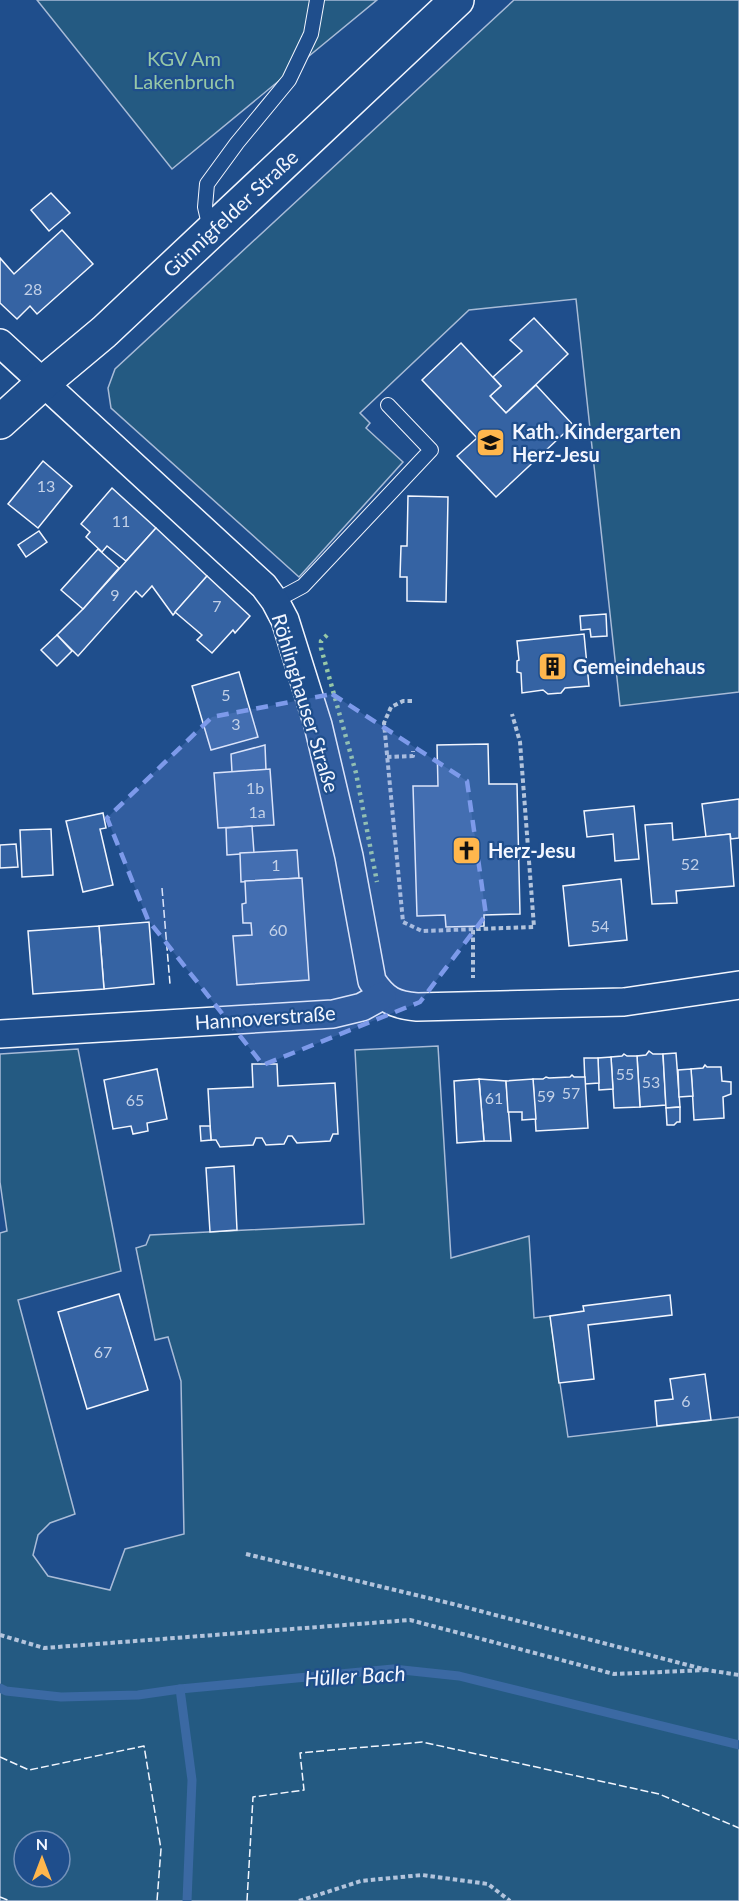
<svg xmlns="http://www.w3.org/2000/svg" width="739" height="1901" font-family="Lato,sans-serif">
  <rect width="100%" height="100%" fill="#1f4e8c"/>
  <g fill="#245a82" stroke="#a8bbd7" stroke-width="1.5" fill-rule="evenodd">
    <polygon points="37,0 377,0 172,169"/>
    <polygon points="514,0 739,0 739,692 620,706 576,299 469,310 360,413 370,423 366,428 403,462 299,577 111,408 108,388 115,369"/>
    <path d="M438,1046L451,1258L529,1236L534,1318L550,1316L568,1437L739,1417V1901H0V1233L7,1231L0,1182V1054L78,1049L121,1271L18,1300L75,1514L50,1523L38,1535L33,1555L48,1576L110,1590L125,1549L184,1534L181,1381L168,1337L155,1340L136,1248L146,1245L150,1235L364,1224L355,1050ZM24,1841H60V1877H24Z"/>
  </g>
  <g fill="none" stroke-linecap="round" stroke-linejoin="round">
    <g stroke="#3b69a3" stroke-width="9">
      <polyline points="0,1688 6,1691 61,1697 138,1695 180,1689 393,1669 459,1676 739,1745"/>
      <polyline points="180,1689 192,1780 187,1901"/>
    </g>
  </g>
  <g fill="#3563a3" stroke="#f2f6ff" stroke-width="1.5">
    <polygon points="51,193 70,213 49,231 31,210"/>
    <polygon points="62,230 93,264 37,314 30,306 17,319 0,303 0,258 14,274"/>
    <polygon points="534,318 568,354 506,413 490,396 501,386 493,377 522,351 510,340"/>
    <polygon points="461,343 501,386 490,396 506,413 536,385 573,425 496,497 457,456 477,438 422,380"/>
    <polygon points="43,461 72,486 38,528 8,504"/>
    <polygon points="112,488 156,528 126,561 107,546 102,552 86,537 90,532 81,524"/>
    <polygon points="408,496 448,497 446,602 407,601 407,577 400,577 401,546 407,546"/>
    <polygon points="156,528 207,576 173,615 152,586 142,597 136,591 78,656 57,635 83,609"/>
    <polygon points="39,531 47,542 26,557 18,545"/>
    <polygon points="98,549 119,568 83,609 61,590"/>
    <polygon points="207,576 250,616 235,633 233,630 212,653 197,640 202,635 175,612"/>
    <polygon points="606,614 607,636 591,637 590,629 581,630 580,616"/>
    <polygon points="584,634 589,686 565,688 561,693 548,694 543,690 522,693 521,673 517,672 517,661 519,660 517,641"/>
    <polygon points="57,635 72,651 57,666 41,650"/>
    <polygon points="239,672 258,737 211,750 192,686"/>
    <polygon points="488,744 489,784 517,784 520,914 484,915 484,926 446,927 445,915 417,916 413,786 438,786 437,745"/>
    <polygon points="265,745 266,770 232,772 231,754"/>
    <polygon points="270,769 274,825 218,828 214,773"/>
    <polygon points="739,799 739,838 731,839 730,834 706,837 702,804"/>
    <polygon points="634,806 639,859 615,861 613,834 587,837 584,811"/>
    <polygon points="103,813 106,828 100,829 113,885 83,892 66,821"/>
    <polygon points="672,823 673,840 730,834 734,886 676,891 677,903 652,904 645,825"/>
    <polygon points="252,826 254,853 227,855 226,828"/>
    <polygon points="51,829 53,875 22,877 20,830"/>
    <polygon points="16,844 18,867 0,868 0,845"/>
    <polygon points="297,850 299,878 241,882 240,853"/>
    <polygon points="302,878 309,980 237,985 233,936 252,935 251,923 243,923 242,904 246,903 245,881"/>
    <polygon points="621,879 627,940 569,946 563,886"/>
    <polygon points="149,922 154,984 104,989 99,926"/>
    <polygon points="99,926 104,989 33,994 28,931"/>
    <polygon points="649,1051 653,1054 663,1054 666,1105 640,1107 637,1056 646,1055"/>
    <polygon points="676,1053 680,1107 666,1108 663,1054"/>
    <polygon points="624,1054 627,1056 637,1056 640,1107 614,1108 611,1057 622,1056"/>
    <polygon points="611,1057 613,1089 599,1090 598,1058"/>
    <polygon points="584,1058 598,1058 599,1083 585,1084"/>
    <polygon points="252,1064 277,1064 278,1086 335,1083 338,1134 333,1134 330,1141 297,1143 292,1136 288,1136 284,1144 266,1145 262,1138 256,1138 253,1145 220,1147 216,1140 211,1140 208,1089 253,1087"/>
    <polygon points="705,1065 707,1067 721,1067 722,1081 731,1082 731,1094 723,1097 724,1118 694,1120 691,1069 703,1068"/>
    <polygon points="157,1069 167,1119 147,1123 148,1131 133,1134 131,1126 113,1129 104,1080"/>
    <polygon points="691,1069 693,1096 679,1097 678,1070"/>
    <polygon points="572,1075 574,1077 585,1077 588,1128 536,1131 533,1079 543,1079 546,1077 549,1078 570,1077"/>
    <polygon points="479,1079 506,1081 511,1141 484,1141"/>
    <polygon points="479,1079 484,1141 457,1143 454,1081"/>
    <polygon points="533,1079 536,1119 522,1120 522,1112 508,1112 506,1081"/>
    <polygon points="680,1107 680,1122 677,1122 674,1125 667,1125 666,1108"/>
    <polygon points="200,1126 210,1126 211,1140 201,1141"/>
    <polygon points="234,1166 237,1230 210,1232 206,1168"/>
    <polygon points="119,1294 148,1390 87,1409 58,1312"/>
    <polygon points="670,1295 672,1315 588,1325 594,1379 559,1383 550,1316 584,1311 583,1306"/>
    <polygon points="705,1374 711,1420 657,1426 655,1401 673,1399 670,1379"/>
  </g>
  <g fill="none" stroke-linecap="round" stroke-linejoin="round">
    <defs>
      <g id="lane">
        <polyline points="210,229 205,207 207,184 237,143 289,80 311,34 317,0"/>
        <polyline points="275,601 303,586 431,450 388,405"/>
      </g>
      <g id="street">
        <path d="M0,343L264,586L275,601L285,620L318,725L349,856L372,981C385,1000 394,1005 417,1007L624,1002L739,985"/>
        <polyline points="0,1034 333,1014 362,1007 382,996"/>
      </g>
      <polyline id="secondary" points="0,422 43,383 104,332 457,0"/>
    </defs>
    <use href="#lane" stroke="#f2f6ff" stroke-width="16"/>
    <use href="#street" stroke="#f2f6ff" stroke-width="30"/>
    <use href="#secondary" stroke="#f2f6ff" stroke-width="36"/>
    <g stroke="#b3c4dc" stroke-width="4" stroke-dasharray="4.5 3" stroke-linecap="butt">
      <polyline points="412,701 403,701 391,707 384,723 403,922 422,931 534,927 520,742 512,714"/>
      <polyline points="387,757 413,756 413,751"/>
      <polyline points="473,930 473,978"/>
      <polyline points="246,1554 453,1604 707,1670 739,1675"/>
      <polyline points="0,1635 44,1648 410,1620 614,1674 707,1670"/>
      <polyline points="299,1901 361,1881 422,1875 488,1884 510,1901"/>
    </g>
    <use href="#lane" stroke="#1f4e8c" stroke-width="14"/>
    <use href="#street" stroke="#1f4e8c" stroke-width="27"/>
    <use href="#secondary" stroke="#1f4e8c" stroke-width="33"/>
    <polyline stroke="#97c8a6" stroke-width="4.5" stroke-dasharray="3 4.5" stroke-linecap="butt" points="327,635 321,641 321,648 356,773 377,882"/>
    <g stroke="#f2f6ff" stroke-width="1.5" stroke-dasharray="8 3" stroke-linecap="butt">
      <polyline points="162,888 170,984"/>
      <polyline points="0,1757 29,1770 144,1746 161,1849 157,1901"/>
      <polyline points="0,1897 10,1901"/>
      <polyline points="247,1901 253,1797 304,1790 300,1753 422,1742 659,1794 739,1828"/>
    </g>
  </g>
  <path fill="#7d9aea" fill-opacity="0.2" stroke="#7d9aea" stroke-width="4.5" stroke-dasharray="12 8" stroke-linejoin="round" d="M332,694L467,781L486,915L420,1002L263,1065L148,920L107,818L212,717Z"/>
  <defs>
    <symbol id="school-square" viewBox="-11 -11 22 22"><rect x="-9" y="-9" width="18" height="18" rx="4" fill="#ffb74d" stroke="#1f4e8c"/><path d="M0-5L7-2L0 1L-7-2ZM-4 1L0 2.5L4 1V4Q0 6-4 4Z" fill="#111"/></symbol>
    <symbol id="building-square" viewBox="-11 -11 22 22"><rect x="-9" y="-9" width="18" height="18" rx="4" fill="#ffb74d" stroke="#1f4e8c"/><path d="M-4-6H4V6H1V3H-1V6H-4ZM-2.5-4.3h1.7v1.8h-1.7ZM.8-4.3h1.7v1.8H.8ZM-2.5-1h1.7V.8h-1.7ZM.8-1h1.7V.8H.8Z" fill="#111"/></symbol>
    <symbol id="church-square" viewBox="-11 -11 22 22"><rect x="-9" y="-9" width="18" height="18" rx="4" fill="#ffb74d" stroke="#1f4e8c"/><path d="M-1.2-6h2.4v3.5h3.3v2.4h-3.3V6h-2.4V-.1h-3.3v-2.4h3.3Z" fill="#111"/></symbol>
  </defs>
  <g fill-rule="evenodd">
    <use href="#school-square" x="474" y="426" width="33" height="33"/>
    <use href="#building-square" x="536" y="650" width="33" height="33"/>
    <use href="#church-square" x="450" y="834" width="33" height="33"/>
  </g>
  <g text-anchor="middle" dominant-baseline="central" stroke-width="4.5" stroke-linejoin="round" paint-order="stroke">
    <g font-size="16" fill="#c3d1e8">
      <text x="33" y="288">28</text>
      <text x="46" y="485">13</text>
      <text x="121" y="520">11</text>
      <text x="115" y="594">9</text>
      <text x="217" y="605">7</text>
      <text x="226" y="694">5</text>
      <text x="236" y="723">3</text>
      <text x="255" y="787">1b</text>
      <text x="257" y="811">1a</text>
      <text x="690" y="863">52</text>
      <text x="276" y="864">1</text>
      <text x="600" y="925">54</text>
      <text x="278" y="929">60</text>
      <text x="625" y="1073">55</text>
      <text x="651" y="1081">53</text>
      <text x="571" y="1092">57</text>
      <text x="546" y="1095">59</text>
      <text x="494" y="1097">61</text>
      <text x="135" y="1099">65</text>
      <text x="103" y="1351">67</text>
      <text x="686" y="1400">6</text>
    </g>
    <g font-size="20" fill="#97c8a6" stroke="#1f4e8c">
      <text x="184" y="58">KGV Am<tspan x="184" dy="23">Lakenbruch</tspan></text>
    </g>
    <g font-size="20" fill="#f2f6ff" stroke="#1f4e8c">
      <text transform="translate(230 213) rotate(-43)">Günnigfelder Straße</text>
      <text transform="translate(306 703) rotate(73)">Röhlinghauser Straße</text>
      <text transform="translate(265 1017) rotate(-4)">Hannoverstraße</text>
    </g>
    <g font-size="20" font-weight="bold" fill="#f2f6ff" stroke="#1f4e8c" text-anchor="start">
      <text x="512" y="431">Kath. Kindergarten<tspan x="512" dy="23">Herz-Jesu</tspan></text>
      <text x="573" y="666">Gemeindehaus</text>
      <text x="488" y="850">Herz-Jesu</text>
    </g>
    <g font-size="21" font-style="italic" fill="#f2f6ff" stroke="#1f4e8c">
      <text transform="translate(355 1675) rotate(-3)">Hüller Bach</text>
    </g>
  </g>
  <g transform="translate(42 1859)"><circle r="28" fill="#1f4e8c" stroke="#7391ba" stroke-width="1.5"/>
  <path d="M0-4.5L10 22L0 15L-10 22Z" fill="#ffb74d"/>
  <text y="-9" font-size="16" font-weight="bold" text-anchor="middle" fill="#f2f6ff">N</text>
  </g>
</svg>
